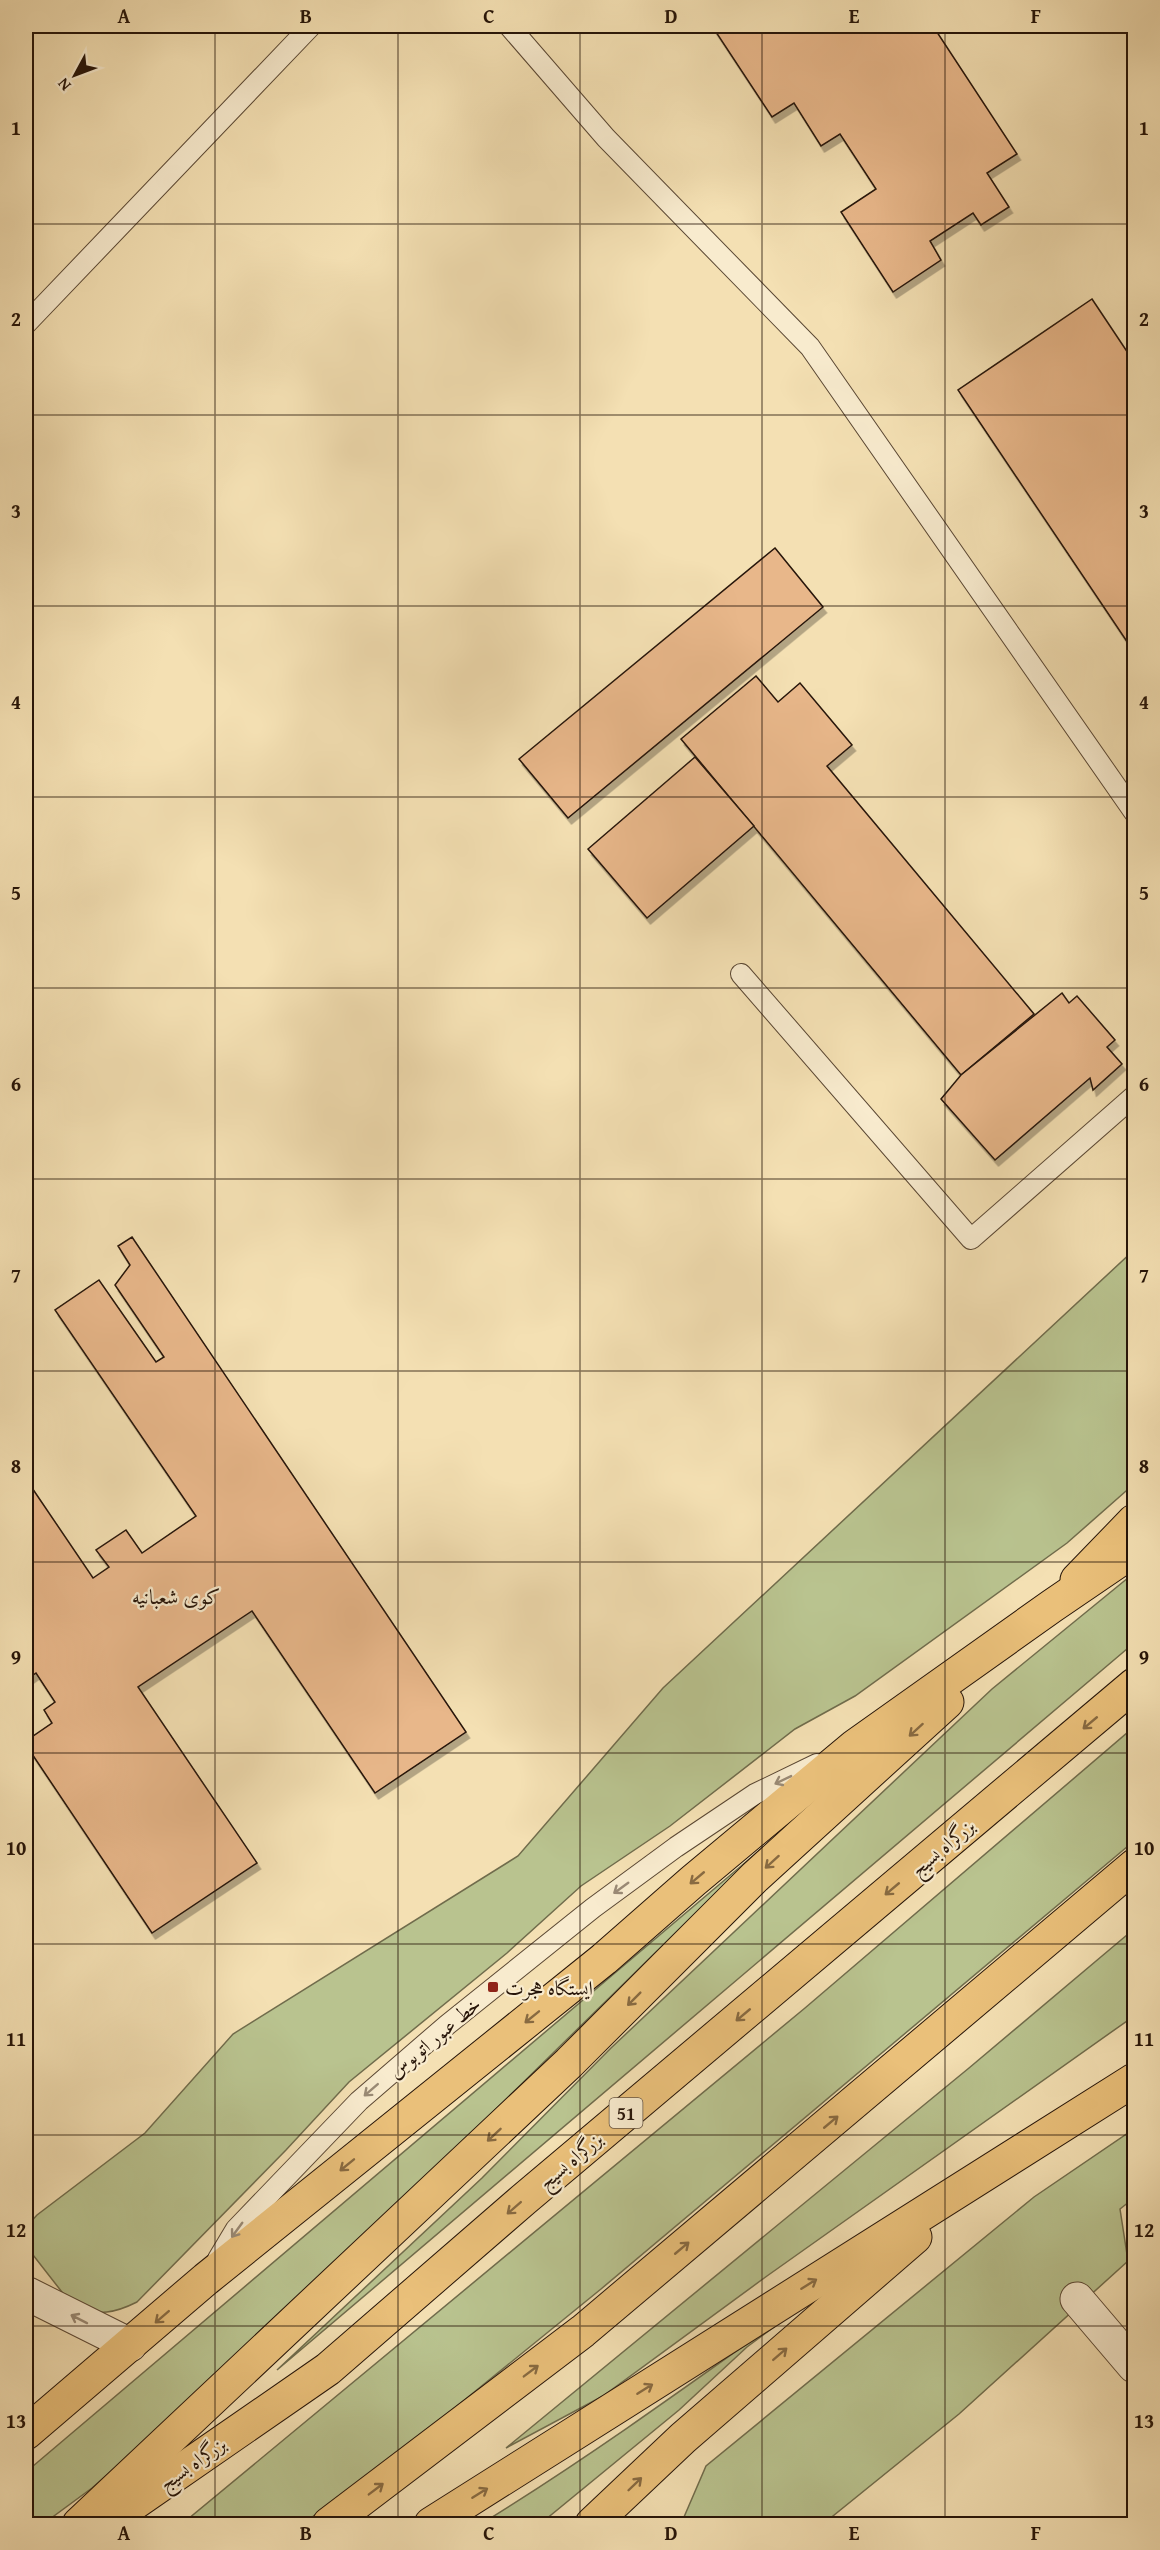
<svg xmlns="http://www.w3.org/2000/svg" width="1160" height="2550" font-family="'Gentium Book Plus',Amiri,serif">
  <defs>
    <filter id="shadow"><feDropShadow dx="3.5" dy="6" stdDeviation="0" flood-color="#0004"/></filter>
  </defs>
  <rect width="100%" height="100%" fill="#f4e0b3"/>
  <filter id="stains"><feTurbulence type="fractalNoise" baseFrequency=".00333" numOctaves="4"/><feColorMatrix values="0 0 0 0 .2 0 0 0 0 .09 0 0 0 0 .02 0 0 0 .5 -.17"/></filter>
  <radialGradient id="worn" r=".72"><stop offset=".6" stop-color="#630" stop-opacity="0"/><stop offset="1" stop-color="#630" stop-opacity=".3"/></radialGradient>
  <g fill="#b9c38f" stroke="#706c4c" stroke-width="1.5">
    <path d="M1134,1250V1484L1067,1543L855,1696L795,1729L670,1826L581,1886L507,1953L349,2082L286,2150L137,2302C113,2314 101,2314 76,2310L26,2246V2227L37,2215L145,2133L233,2034L518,1856L663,1688Z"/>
    <polygon points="1134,1573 1134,1643 277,2370 482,2178 611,2048 992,1689"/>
    <polygon points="1134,1727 1134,1841 601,2289 446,2415 303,2524 182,2524 805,2008"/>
    <polygon points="760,1850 337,2265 188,2404 92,2488 43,2524 26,2524 26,2472"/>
    <polygon points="1134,1929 1134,2016 767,2276 603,2396 506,2448 969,2068"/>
    <polygon points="1134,2129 1134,2198 1120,2209 1128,2261 959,2414 823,2524 681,2524 706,2466 1034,2197"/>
    <path d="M867,2258L747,2347L679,2410L540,2524H481C614,2442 739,2348 867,2258Z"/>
  </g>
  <g fill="#e8b78a" stroke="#261408" stroke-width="1.5" filter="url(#shadow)">
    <polygon points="712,26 933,26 1017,154 987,173 1009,207 981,225 973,213 930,241 941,260 893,292 841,212 876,189 840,134 821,146 794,103 772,117"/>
    <polygon points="1092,299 1134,362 1134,652 958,390"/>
    <polygon points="775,548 823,607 568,818 519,759"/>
    <polygon points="756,676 778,702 800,683 852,745 827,766 1034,1014 961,1075 681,739"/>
    <polygon points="695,757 754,826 647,918 588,849"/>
    <polygon points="1062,993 1069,1003 1077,996 1115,1040 1107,1047 1122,1064 1093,1090 1090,1078 995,1160 941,1099 961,1075"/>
    <polygon points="132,1237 466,1732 375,1793 252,1611 138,1687 257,1863 152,1933 26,1745 26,1741 52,1723 44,1710 55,1702 36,1673 26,1680 26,1479 93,1578 109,1567 96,1550 126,1530 142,1553 196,1516 55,1310 99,1280 156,1362 164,1357 115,1285 130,1265 118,1246"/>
  </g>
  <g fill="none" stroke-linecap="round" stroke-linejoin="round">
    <defs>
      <g id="service">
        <polyline points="509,26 606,138 810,347 1134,812"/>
        <polyline points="26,324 311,26"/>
        <polyline points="741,974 971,1239 1134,1096"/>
        <polyline points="218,2259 236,2229 359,2101 447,2025 593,1908 676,1847 755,1794 817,1764"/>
      </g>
      <g id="minor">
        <polyline points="28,2294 130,2345"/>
        <polyline points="1077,2299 1134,2366"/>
      </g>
      <polyline id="primary" points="1077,1580 1134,1521"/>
      <g id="trunk">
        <polyline points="26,2433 206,2279 604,1959 693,1881 855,1746 1052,1606 1134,1550"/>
        <polyline points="79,2524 569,2063 755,1877 947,1702"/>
        <polyline points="104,2524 328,2369 523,2200 1134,1685"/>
        <polyline points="329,2524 583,2331 1134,1866"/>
        <polyline points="431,2524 1134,2080"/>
        <polyline points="592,2524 683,2438 915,2237"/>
      </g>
    </defs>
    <use href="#service" stroke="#5a4733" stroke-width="22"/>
    <use href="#minor" stroke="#5a4733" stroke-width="35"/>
    <use href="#primary" stroke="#261408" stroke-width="35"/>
    <use href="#trunk" stroke="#261408" stroke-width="35"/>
    <use href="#service" stroke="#f8ebce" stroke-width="20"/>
    <use href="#minor" stroke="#f8ebce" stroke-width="33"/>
    <use href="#primary" stroke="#eac07a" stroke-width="33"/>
    <use href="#trunk" stroke="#eac07a" stroke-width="33"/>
  </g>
  <defs><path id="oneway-shaft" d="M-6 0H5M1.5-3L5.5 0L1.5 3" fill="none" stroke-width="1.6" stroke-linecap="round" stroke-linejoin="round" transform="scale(1.5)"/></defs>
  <g stroke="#886a41">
    <use href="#oneway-shaft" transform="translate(1090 1723) rotate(140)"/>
    <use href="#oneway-shaft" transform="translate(916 1730) rotate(138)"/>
    <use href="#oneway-shaft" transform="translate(772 1862) rotate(138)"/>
    <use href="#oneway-shaft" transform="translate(697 1878) rotate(140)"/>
    <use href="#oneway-shaft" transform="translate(892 1889) rotate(140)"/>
    <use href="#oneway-shaft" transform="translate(634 1999) rotate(135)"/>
    <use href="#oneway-shaft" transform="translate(743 2015) rotate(140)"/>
    <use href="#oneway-shaft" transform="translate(532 2017) rotate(141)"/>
    <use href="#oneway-shaft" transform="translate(831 2122) rotate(-40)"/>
    <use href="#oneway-shaft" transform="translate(494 2135) rotate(137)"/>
    <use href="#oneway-shaft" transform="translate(347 2165) rotate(141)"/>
    <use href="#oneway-shaft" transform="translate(514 2208) rotate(139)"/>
    <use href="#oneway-shaft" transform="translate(682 2248) rotate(-40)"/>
    <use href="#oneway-shaft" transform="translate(809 2284) rotate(-32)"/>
    <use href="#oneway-shaft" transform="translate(162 2317) rotate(139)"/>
    <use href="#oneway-shaft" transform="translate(780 2354) rotate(-41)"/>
    <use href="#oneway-shaft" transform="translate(531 2371) rotate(-37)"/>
    <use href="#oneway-shaft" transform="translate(645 2389) rotate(-32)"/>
    <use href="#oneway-shaft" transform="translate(635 2484) rotate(-44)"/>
    <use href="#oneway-shaft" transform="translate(376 2489) rotate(-37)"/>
    <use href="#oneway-shaft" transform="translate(480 2493) rotate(-32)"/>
  </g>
  <g stroke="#9a8a75">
    <use href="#oneway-shaft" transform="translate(783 1780) rotate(154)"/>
    <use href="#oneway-shaft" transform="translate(621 1888) rotate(144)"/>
    <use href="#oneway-shaft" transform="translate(371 2090) rotate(139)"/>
    <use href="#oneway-shaft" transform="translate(237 2230) rotate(126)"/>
    <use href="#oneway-shaft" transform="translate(79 2319) rotate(-153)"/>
  </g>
  <path fill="none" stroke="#261408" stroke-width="1.5" stroke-opacity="0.55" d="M215,26V2524M398,26V2524M580,26V2524M762,26V2524M945,26V2524M26,224H1134M26,415H1134M26,606H1134M26,797H1134M26,988H1134M26,1179H1134M26,1371H1134M26,1562H1134M26,1753H1134M26,1944H1134M26,2135H1134M26,2326H1134"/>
  <rect fill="#8f2418" stroke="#f8ebce" stroke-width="2" x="487" y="1981" width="12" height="12" rx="3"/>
  <g text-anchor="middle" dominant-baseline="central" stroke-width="4.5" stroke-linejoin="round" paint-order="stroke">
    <rect fill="#f8ebce" stroke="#655443" stroke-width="1.5" x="609.5" y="2098" width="33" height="30" rx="4.5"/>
    <g font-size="18" font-weight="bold" fill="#261408">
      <text x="626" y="2113">51</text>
    </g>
    <g font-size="20" fill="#261408" stroke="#f8ebce">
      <text transform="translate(942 1847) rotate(-40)">بزرگراه بسیج</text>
      <text transform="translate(434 2037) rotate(-40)">خط عبور اتوبوس</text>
      <text transform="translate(570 2160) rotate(-40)">بزرگراه بسیج</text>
      <text transform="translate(192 2463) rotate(-35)">بزرگراه بسیج</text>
    </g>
    <g font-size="20" fill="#261408" stroke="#f8ebce" text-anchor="start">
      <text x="505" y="1987">ایستگاه هجرت</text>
    </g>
    <g font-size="21" fill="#261408" stroke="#f8ebce">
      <text x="176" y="1596">کوی شعبانیه</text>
    </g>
  </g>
  <rect width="1160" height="2550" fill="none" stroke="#f4e0b3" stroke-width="66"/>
  <g transform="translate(75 75) rotate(229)" stroke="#f8ebce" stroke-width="4.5" paint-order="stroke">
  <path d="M0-4.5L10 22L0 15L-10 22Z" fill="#261408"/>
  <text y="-9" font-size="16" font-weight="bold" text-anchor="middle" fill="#261408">N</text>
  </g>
  <rect x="33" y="33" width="1094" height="2484" fill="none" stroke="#261408" stroke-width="2"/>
  <g font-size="20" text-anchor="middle" font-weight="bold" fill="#261408">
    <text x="124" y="23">A</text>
    <text x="306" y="23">B</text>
    <text x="489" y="23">C</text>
    <text x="671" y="23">D</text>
    <text x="854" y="23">E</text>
    <text x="1036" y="23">F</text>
    <text x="16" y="135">1</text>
    <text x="1144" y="135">1</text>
    <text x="16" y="326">2</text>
    <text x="1144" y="326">2</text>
    <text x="16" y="518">3</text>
    <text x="1144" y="518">3</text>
    <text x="16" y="709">4</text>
    <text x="1144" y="709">4</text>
    <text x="16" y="900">5</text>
    <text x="1144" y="900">5</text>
    <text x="16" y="1091">6</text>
    <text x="1144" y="1091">6</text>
    <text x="16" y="1282">7</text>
    <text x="1144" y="1282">7</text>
    <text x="16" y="1473">8</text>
    <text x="1144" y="1473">8</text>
    <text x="16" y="1664">9</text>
    <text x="1144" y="1664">9</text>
    <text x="16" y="1855">10</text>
    <text x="1144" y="1855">10</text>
    <text x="16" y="2046">11</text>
    <text x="1144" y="2046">11</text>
    <text x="16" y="2237">12</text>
    <text x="1144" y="2237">12</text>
    <text x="16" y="2428">13</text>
    <text x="1144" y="2428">13</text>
    <text x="124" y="2540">A</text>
    <text x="306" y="2540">B</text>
    <text x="489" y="2540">C</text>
    <text x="671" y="2540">D</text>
    <text x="854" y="2540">E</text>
    <text x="1036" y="2540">F</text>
  </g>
  <rect width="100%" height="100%" filter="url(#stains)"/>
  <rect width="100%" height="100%" fill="url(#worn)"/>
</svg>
